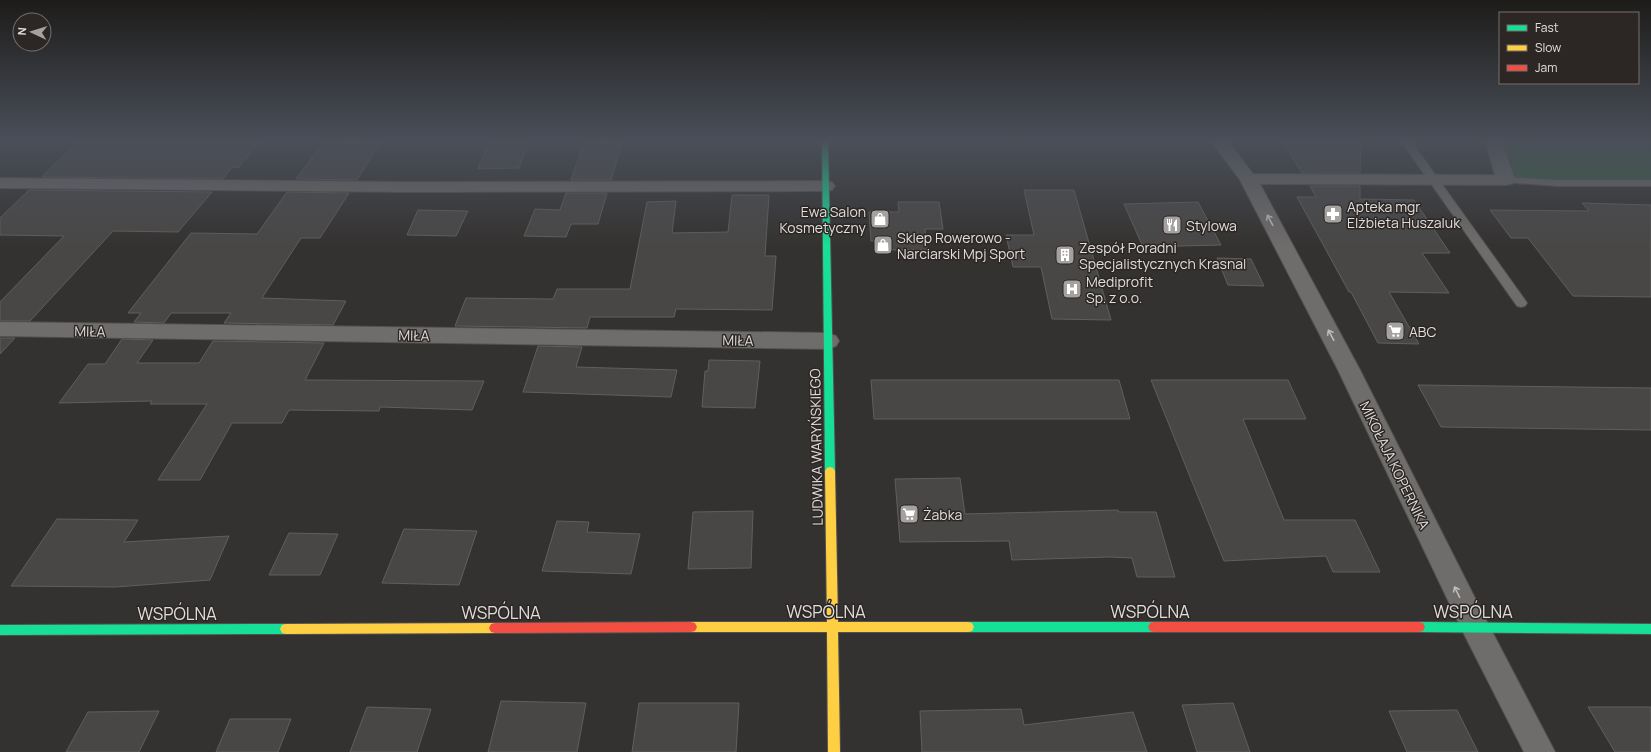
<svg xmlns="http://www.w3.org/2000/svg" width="1651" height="752" font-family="Manrope,sans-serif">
  <rect width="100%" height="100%" fill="#343230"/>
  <polygon fill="#346040" points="1493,141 1651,141 1651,183 1506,180"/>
  <g fill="#494746" stroke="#605f5d">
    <polygon points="78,141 260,141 238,168 232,167 223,179 42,177"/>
    <polygon points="489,141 529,141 519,168 478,169"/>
    <polygon points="1282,141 1361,141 1360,173 1302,173"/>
    <polygon points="324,142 380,143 357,180 296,179"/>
    <polygon points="584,142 622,143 611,180 571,180"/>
    <polygon points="1310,186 1360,186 1360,199 1414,200 1450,253 1422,253 1449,293 1389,292 1419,344 1378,343 1351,292 1349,292 1297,197 1316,197"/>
    <polygon points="29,190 212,192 178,232 113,231 30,321 0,321 0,302 64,236 0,235 0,218"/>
    <polygon points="1024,190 1074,190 1111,320 1052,319 1041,267 1013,267 1006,235 1034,235"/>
    <polygon points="287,192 349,193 320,238 301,238 262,298 346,301 333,325 224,323 231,313 171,313 164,323 134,322 141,313 128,313 191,233 257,234"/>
    <polygon points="566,193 607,193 598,224 571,224 566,237 524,236 535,209 560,210"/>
    <polygon points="732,195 769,195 765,256 776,256 772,310 676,309 674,317 590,317 587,328 455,326 466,298 553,299 557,289 630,289 647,202 676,201 672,233 728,232"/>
    <polygon points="898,202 939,202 943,229 925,229 927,250 875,250 875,241 871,241 869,212 899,212"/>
    <polygon points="1198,202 1221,245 1143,247 1124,204"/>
    <polygon points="1582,203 1651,205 1651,297 1573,296 1528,238 1511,238 1490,210 1589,211"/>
    <polygon points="418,210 468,211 456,236 407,235"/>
    <polygon points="1217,258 1251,259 1264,286 1228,285"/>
    <polygon points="0,338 15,338 0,354"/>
    <polygon points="122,339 153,340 137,363 199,363 213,341 324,343 305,380 484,381 472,410 380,407 379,411 289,410 282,423 232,423 200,480 158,480 207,404 150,404 152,401 59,403 88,364 105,364"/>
    <polygon points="538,346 582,347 576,367 677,370 671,397 523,392"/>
    <polygon points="709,360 760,361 755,408 702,407 705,371 708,371"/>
    <polygon points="871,380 1119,380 1130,419 874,419"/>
    <polygon points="1151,380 1288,380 1306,419 1243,419 1284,520 1355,520 1380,572 1333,572 1326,556 1224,561"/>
    <polygon points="1418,385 1651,388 1651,430 1441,427"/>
    <polygon points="960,478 965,514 1118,510 1119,512 1156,512 1175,577 1137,577 1132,558 1110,557 1012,560 1009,541 900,542 895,479"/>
    <polygon points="753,511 751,568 688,569 693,512"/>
    <polygon points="57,519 138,520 124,542 229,536 210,580 115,587 11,586"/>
    <polygon points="557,521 589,522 587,532 640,534 631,574 542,571"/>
    <polygon points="404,529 477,531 459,585 382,583"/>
    <polygon points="289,533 338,534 320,575 269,575"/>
    <polygon points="501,701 586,703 577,752 488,752"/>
    <polygon points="639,703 739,703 736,752 632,752"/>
    <polygon points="1233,703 1250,752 1197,752 1182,705"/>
    <polygon points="367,707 431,709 417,752 350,752"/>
    <polygon points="1588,707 1651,707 1651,752 1615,752"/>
    <polygon points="1021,709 1024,725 1133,712 1147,752 922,752 920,711"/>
    <polygon points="1457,710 1478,752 1407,752 1389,711"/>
    <polygon points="159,711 139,752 66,752 88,712"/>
    <polygon points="230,719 291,719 278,752 216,752"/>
  </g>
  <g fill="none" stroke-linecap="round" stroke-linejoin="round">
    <defs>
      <g id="lane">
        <polygon points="1401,141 1411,141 1525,300 1527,303 1525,306 1521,307 1517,306"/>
        <polygon points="1506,177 1558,180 1651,180 1651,186 1558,186 1502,182 1501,180 1502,178"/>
      </g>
      <g id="street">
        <polygon points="1211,141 1228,141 1253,174 1495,175 1485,141 1502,141 1515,180 1512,184 1506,185 1260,184 1360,370 1485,618 1555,752 1524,752 1465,636 1338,370 1240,180"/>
        <polygon points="0,178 407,182 826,181 832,182 835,186 832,190 826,191 407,192 0,188"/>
        <polygon points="0,322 828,333 836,336 839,341 836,346 828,349 0,336"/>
      </g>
      <g id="fast">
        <polygon points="822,141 828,141 835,471 833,474 830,475 827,474 825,471"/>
        <polygon points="968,622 1154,622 1158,623 1160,627 1158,631 1154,632 968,632 964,631 962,627 964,623"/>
        <polygon points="1419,622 1651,624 1651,634 1419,632 1415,631 1413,627 1415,623"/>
        <polygon points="286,624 290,625 292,629 290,633 286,634 0,635 0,625"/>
      </g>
      <g id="slow">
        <polygon points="830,467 833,468 835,471 838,622 968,622 972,623 974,627 972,631 968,632 838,632 840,752 828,752 827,632 691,632 687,631 685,627 687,623 691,622 827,622 825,471 827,468"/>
        <polygon points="495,623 499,624 501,628 499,632 495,633 286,634 282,633 280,629 282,625 286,624"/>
      </g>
      <g id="jam">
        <polygon points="691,622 695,623 697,627 695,631 691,632 495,633 491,632 489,628 491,624 495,623"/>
        <polygon points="1154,622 1419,622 1423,623 1425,627 1423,631 1419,632 1154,632 1150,631 1148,627 1150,623"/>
      </g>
    </defs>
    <use href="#lane" stroke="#53514f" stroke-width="2"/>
    <use href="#street" stroke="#53514f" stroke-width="2"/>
    <use href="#fast" stroke="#53514f" stroke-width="2"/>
    <use href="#slow" stroke="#53514f" stroke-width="2"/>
    <use href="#jam" stroke="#53514f" stroke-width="2"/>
    <use href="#lane" fill="#6f6d6b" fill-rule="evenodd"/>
    <use href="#street" fill="#6f6d6b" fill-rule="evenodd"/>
    <use href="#fast" fill="#16e098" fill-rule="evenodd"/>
    <use href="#slow" fill="#ffcf43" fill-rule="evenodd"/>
    <use href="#jam" fill="#f24e42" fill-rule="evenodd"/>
  </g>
  <defs><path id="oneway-shaft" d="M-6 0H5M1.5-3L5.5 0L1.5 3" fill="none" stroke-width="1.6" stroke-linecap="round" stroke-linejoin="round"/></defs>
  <g stroke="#bfbbb9">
    <use href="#oneway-shaft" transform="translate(1270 220) rotate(-118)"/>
    <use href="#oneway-shaft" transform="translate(1331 335) rotate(-118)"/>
    <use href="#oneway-shaft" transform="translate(1457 592) rotate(-116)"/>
  </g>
  <linearGradient id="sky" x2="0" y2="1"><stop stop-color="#1d1c1a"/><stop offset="0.57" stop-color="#4a4f59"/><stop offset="1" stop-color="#4a4f59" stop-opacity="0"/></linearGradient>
  <rect width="1651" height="247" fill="url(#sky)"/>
  <defs>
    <symbol id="pharmacy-square" viewBox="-11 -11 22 22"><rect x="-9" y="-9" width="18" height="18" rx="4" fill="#a4a19f" stroke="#2c2724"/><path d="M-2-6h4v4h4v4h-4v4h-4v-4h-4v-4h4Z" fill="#fff"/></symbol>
    <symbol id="shop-square" viewBox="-11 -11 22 22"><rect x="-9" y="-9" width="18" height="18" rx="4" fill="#a4a19f" stroke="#2c2724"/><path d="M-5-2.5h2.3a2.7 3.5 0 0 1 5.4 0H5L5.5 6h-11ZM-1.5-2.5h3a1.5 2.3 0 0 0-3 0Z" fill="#fff"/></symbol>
    <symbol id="restaurant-square" viewBox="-11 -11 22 22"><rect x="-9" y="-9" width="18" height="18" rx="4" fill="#a4a19f" stroke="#2c2724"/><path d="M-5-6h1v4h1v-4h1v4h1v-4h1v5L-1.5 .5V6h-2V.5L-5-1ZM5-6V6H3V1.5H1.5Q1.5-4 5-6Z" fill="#fff"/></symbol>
    <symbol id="building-square" viewBox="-11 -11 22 22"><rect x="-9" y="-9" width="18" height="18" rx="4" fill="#a4a19f" stroke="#2c2724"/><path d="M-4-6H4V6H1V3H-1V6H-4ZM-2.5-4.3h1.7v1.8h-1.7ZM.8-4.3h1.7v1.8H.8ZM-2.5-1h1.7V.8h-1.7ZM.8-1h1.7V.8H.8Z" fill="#fff"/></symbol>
    <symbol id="hospital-square" viewBox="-11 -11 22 22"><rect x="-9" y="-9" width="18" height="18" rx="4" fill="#a4a19f" stroke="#2c2724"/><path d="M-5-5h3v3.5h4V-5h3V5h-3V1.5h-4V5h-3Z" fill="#fff"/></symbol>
    <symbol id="supermarket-square" viewBox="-11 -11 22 22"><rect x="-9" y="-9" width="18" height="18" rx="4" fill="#a4a19f" stroke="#2c2724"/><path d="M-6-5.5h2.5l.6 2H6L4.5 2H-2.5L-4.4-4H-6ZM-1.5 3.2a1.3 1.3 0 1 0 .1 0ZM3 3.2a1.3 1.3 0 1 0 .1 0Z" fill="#fff"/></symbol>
  </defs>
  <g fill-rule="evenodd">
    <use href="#pharmacy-square" x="1322" y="203" width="22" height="22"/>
    <use href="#shop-square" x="869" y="208" width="22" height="22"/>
    <use href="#restaurant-square" x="1161" y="214" width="22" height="22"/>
    <use href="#shop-square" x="872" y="234" width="22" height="22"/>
    <use href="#building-square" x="1054" y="244" width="22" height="22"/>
    <use href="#hospital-square" x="1061" y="278" width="22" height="22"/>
    <use href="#supermarket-square" x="1384" y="320" width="22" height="22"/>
    <use href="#supermarket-square" x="898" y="503" width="22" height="22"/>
  </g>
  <g text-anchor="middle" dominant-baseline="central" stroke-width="3" stroke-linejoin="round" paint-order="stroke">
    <g font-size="14" fill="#e1dddb" stroke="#2c2724" text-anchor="start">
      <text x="1347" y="206">Apteka mgr<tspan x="1347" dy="16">Elżbieta Huszaluk</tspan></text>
      <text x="866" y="211" text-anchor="end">Ewa Salon<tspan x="866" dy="16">Kosmetyczny</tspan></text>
      <text x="1186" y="225">Stylowa</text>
      <text x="897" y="237">Sklep Rowerowo -<tspan x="897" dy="16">Narciarski Mpj Sport</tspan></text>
      <text x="1079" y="247">Zespół Poradni<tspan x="1079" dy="16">Specjalistycznych Krasnal</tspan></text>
      <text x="1086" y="281">Mediprofit<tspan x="1086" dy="16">Sp. z o.o.</tspan></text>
      <text x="1409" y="331">ABC</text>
      <text x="923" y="514">Żabka</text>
    </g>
    <g font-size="14" fill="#e1dddb" stroke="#2c2724">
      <text transform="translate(90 331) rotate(1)">MIŁA</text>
      <text transform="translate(414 335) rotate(1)">MIŁA</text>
      <text transform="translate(738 340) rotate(1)">MIŁA</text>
      <text transform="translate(816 447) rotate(-91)">LUDWIKA WARYŃSKIEGO</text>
      <text transform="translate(1395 465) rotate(64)">MIKOŁAJA KOPERNIKA</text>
    </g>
    <g font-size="17" fill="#e1dddb" stroke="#2c2724">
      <text x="826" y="611">WSPÓLNA</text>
      <text x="1150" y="611">WSPÓLNA</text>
      <text x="1473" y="611">WSPÓLNA</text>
      <text x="501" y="612">WSPÓLNA</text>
      <text x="177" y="613">WSPÓLNA</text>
    </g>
  </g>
  <rect x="1499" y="12" width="140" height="72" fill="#2c2724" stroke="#74706d"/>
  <rect x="1507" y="25" width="20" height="6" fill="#16e098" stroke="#74706d"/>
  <text x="1535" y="32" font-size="12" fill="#e1dddb">Fast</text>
  <rect x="1507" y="45" width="20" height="6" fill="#ffcf43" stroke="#74706d"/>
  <text x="1535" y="52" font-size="12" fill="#e1dddb">Slow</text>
  <rect x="1507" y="65" width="20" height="6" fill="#f24e42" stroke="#74706d"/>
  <text x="1535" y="72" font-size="12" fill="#e1dddb">Jam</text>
  <g transform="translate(32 32) rotate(274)"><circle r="19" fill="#2c2724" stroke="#74706d"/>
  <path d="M0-3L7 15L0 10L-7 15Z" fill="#a4a19f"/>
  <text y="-6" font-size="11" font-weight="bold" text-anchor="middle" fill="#e1dddb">N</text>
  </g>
</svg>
